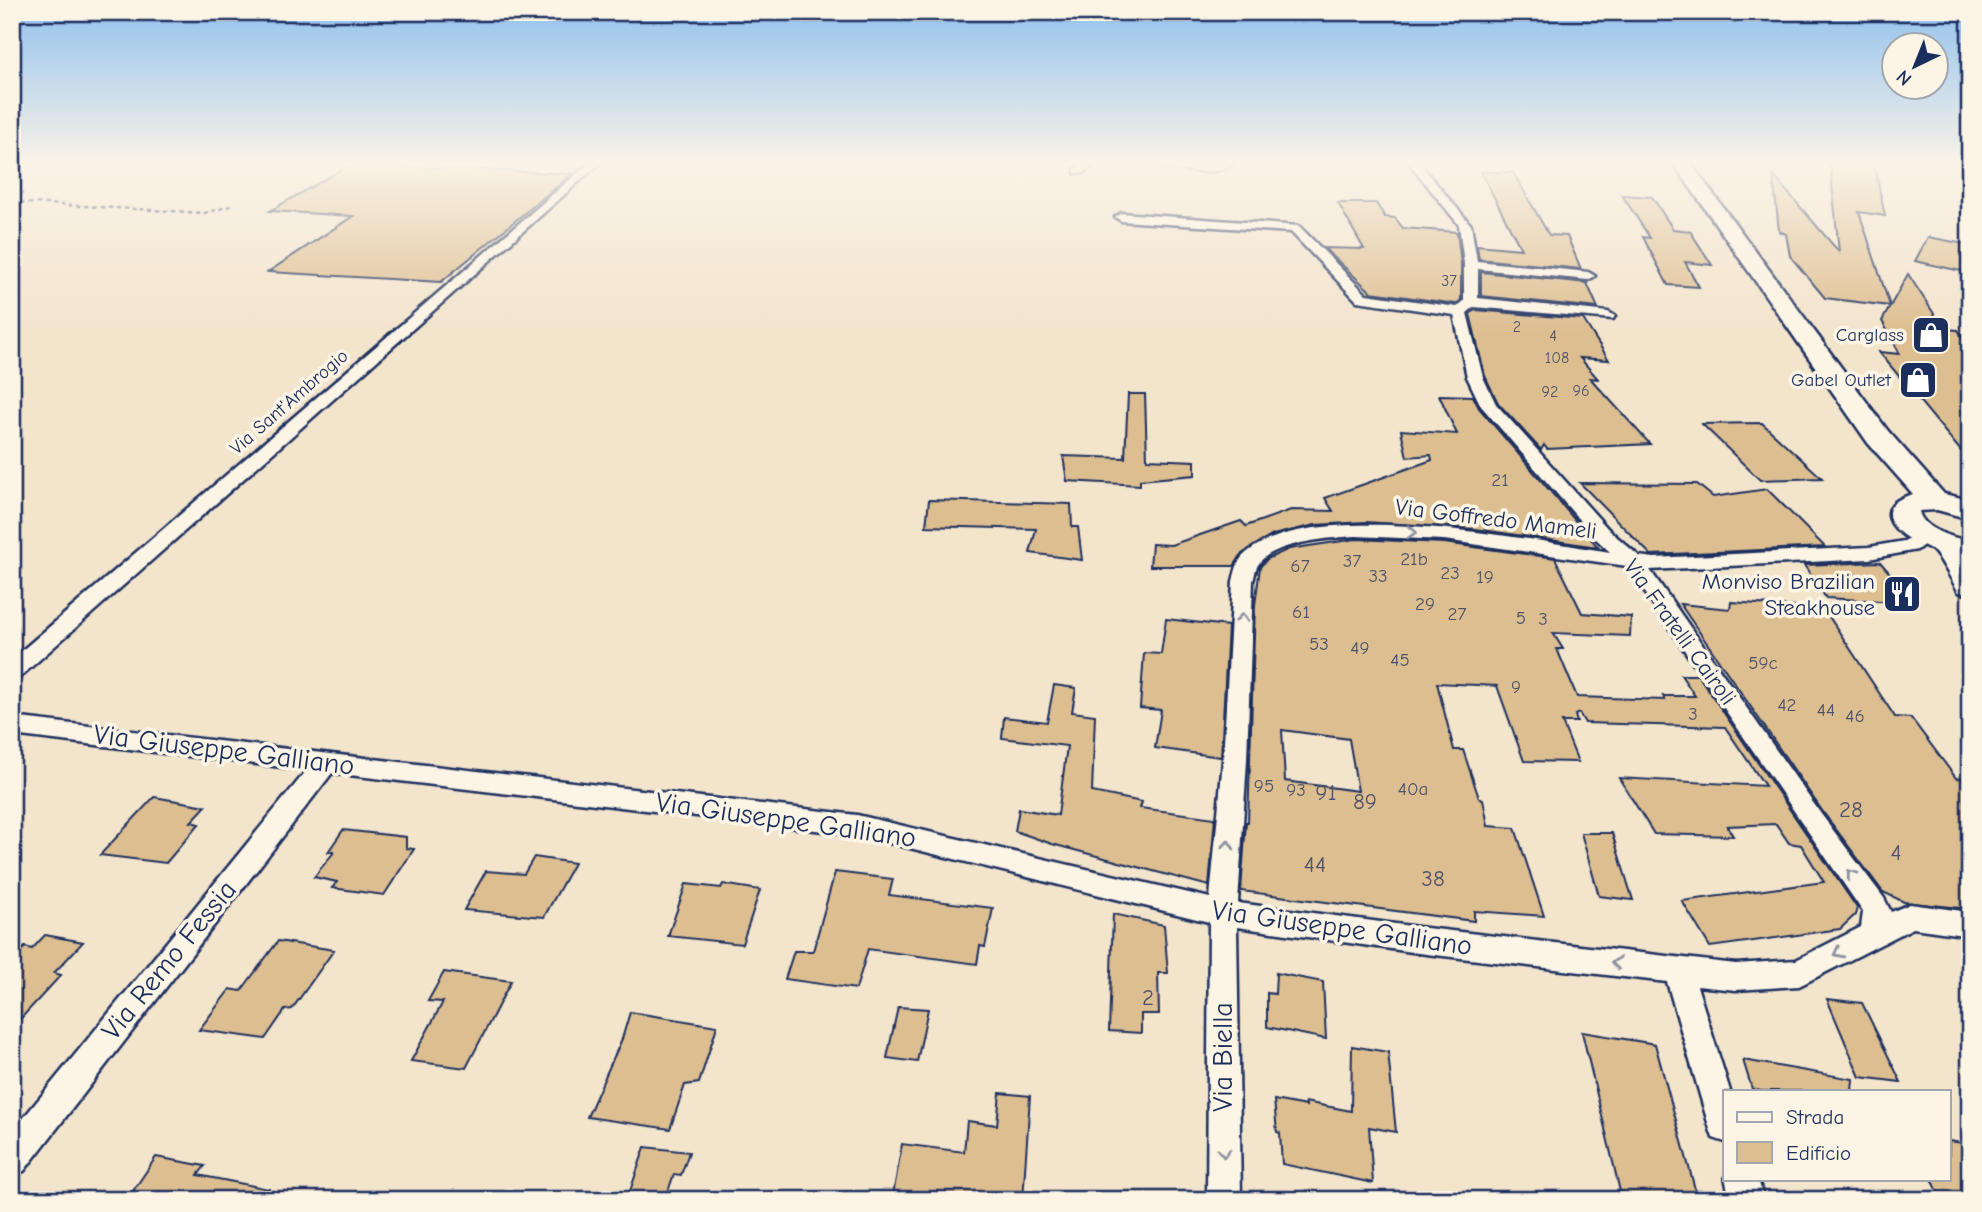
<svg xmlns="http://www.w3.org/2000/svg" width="1982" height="1212" font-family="'Comic Neue',sans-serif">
  <rect width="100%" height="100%" fill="#f3e4cc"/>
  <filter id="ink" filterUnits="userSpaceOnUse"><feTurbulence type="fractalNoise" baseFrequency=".0143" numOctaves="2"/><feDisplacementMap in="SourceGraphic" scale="14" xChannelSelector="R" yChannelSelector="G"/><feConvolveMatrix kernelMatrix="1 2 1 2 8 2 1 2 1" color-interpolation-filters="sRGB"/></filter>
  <g filter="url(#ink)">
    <g fill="#ddbe90" stroke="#1b2f5e" stroke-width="2" fill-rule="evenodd">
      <polygon points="351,164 572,174 441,282 268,272 353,216 270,211"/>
      <polygon points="1830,164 1874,164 1885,216 1859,212 1890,306 1825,298 1790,256 1786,234 1779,231 1773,175 1839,252"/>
      <polygon points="1481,172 1513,172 1549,235 1567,236 1581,269 1479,259 1477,245 1521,249"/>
      <polygon points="1622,195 1652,197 1673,229 1690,231 1712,265 1685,262 1699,287 1668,285 1643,237 1650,238"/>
      <polygon points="1338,203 1376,203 1385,217 1395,218 1403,228 1457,232 1461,264 1461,300 1456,304 1371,292 1324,248 1364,249"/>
      <polygon points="1928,237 1970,245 1970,273 1915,261"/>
      <polygon points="1481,272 1587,283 1598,308 1481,296"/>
      <polygon points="1908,274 1944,329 1958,330 1970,348 1970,462 1879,352 1900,354 1882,321"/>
      <polygon points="1475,310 1583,319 1609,360 1580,358 1598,379 1590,378 1650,444 1547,449 1544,445 1541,450 1498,403 1485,376 1470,314"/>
      <polygon points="1128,394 1145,394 1147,459 1195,461 1195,475 1140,480 1140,485 1067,481 1063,456 1125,458"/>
      <polygon points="1439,395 1473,396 1479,408 1598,547 1475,529 1365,522 1315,525 1273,535 1242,554 1234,566 1150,566 1152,544 1171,545 1241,521 1246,526 1291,510 1333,511 1325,498 1432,460 1431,455 1407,457 1401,430 1457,434"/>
      <polygon points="1762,423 1822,478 1760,480 1702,424"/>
      <polygon points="1580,483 1697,484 1713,497 1767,489 1825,547 1651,555"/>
      <polygon points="929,500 1071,504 1072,527 1078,527 1082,560 1030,553 1036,529 926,526"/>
      <path d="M1356,539L1444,543L1555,558L1582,613L1631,617L1630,636L1553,633L1563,649H1557L1577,697L1665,700L1663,696H1695L1681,675H1698L1857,908L1855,915L1840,929L1710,947L1682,901L1824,882L1801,845L1789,843L1776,824L1727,826L1733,836L1654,834L1619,778L1765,786L1725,727L1585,723L1579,713L1575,715L1577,722H1562L1578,762L1524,761L1497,686L1437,683L1454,750H1463L1479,798L1483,799L1488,826L1515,828L1544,916L1474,911V921L1241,891L1246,822H1248L1255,605L1260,567L1267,559L1289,549ZM1282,730L1349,739L1358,791L1285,781Z"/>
      <polygon points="1880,562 1916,603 1826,598 1804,565"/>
      <polygon points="1731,602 1824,609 1895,717 1911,718 1956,778 1970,779 1970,909 1904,902 1883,892 1823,812 1680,604 1730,609"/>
      <polygon points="1166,619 1228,626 1221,757 1155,748 1161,710 1140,708 1144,653 1161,654"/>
      <polygon points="1054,685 1076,688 1072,712 1095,715 1092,792 1142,802 1140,808 1215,818 1209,886 1052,844 1015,831 1019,809 1058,815 1067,746 1002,738 1004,717 1047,722"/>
      <polygon points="154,797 206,806 191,822 199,824 166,863 100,855"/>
      <polygon points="343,830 406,837 406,848 414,849 384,895 332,888 337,882 314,877 334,852 328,852"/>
      <polygon points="1581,833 1612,833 1633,900 1599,896"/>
      <polygon points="534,857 574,863 544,917 464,910 486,871 524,874"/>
      <polygon points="835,872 893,879 889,895 993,908 985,947 980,946 977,964 868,949 856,989 785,979 794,951 813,951"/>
      <polygon points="686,884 721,888 723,884 760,890 742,944 668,936"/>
      <polygon points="1113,914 1164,925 1168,973 1158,973 1159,1014 1141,1014 1141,1033 1109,1031"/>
      <polygon points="45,935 83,942 54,973 61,975 12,1028 12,961 25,947 32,949"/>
      <polygon points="278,941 334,950 292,1009 285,1010 265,1039 199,1030 230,989 241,991"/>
      <polygon points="444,972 511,981 466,1068 411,1061 443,1002 428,1001"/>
      <polygon points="1276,973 1323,982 1326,1039 1267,1027 1267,993 1275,994"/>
      <polygon points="1827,999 1862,1003 1901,1082 1860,1077"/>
      <polygon points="898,1007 928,1009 917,1062 887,1058"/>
      <polygon points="630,1012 717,1026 699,1083 685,1085 670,1129 587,1117 622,1039"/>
      <polygon points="1582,1032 1655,1044 1698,1200 1622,1200"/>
      <polygon points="1352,1046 1388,1052 1396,1132 1369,1127 1373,1183 1282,1164 1280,1133 1277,1132 1274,1100 1306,1106 1305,1102 1351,1111"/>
      <polygon points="1743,1060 1853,1079 1852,1091 1761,1091 1752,1089"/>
      <polygon points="1000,1093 1030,1096 1023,1200 931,1200 893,1195 902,1144 964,1152 967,1121 997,1125"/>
      <polygon points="1949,1141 1970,1144 1970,1200 1942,1200 1932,1179 1949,1179"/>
      <polygon points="645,1147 689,1152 681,1175 674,1174 665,1200 627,1200"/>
      <polygon points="156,1157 205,1166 198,1175 269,1189 268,1200 127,1200"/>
    </g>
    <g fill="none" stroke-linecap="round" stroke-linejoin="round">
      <defs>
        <g id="minor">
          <polygon points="588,164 599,164 20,677 12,680 12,659"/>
          <polygon points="1084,164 1096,164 1083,173 1075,173 1075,169"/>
          <path d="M1155,164H1233C1215,178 1182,169 1160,167Z"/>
          <path d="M1410,164H1420L1471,225L1477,261L1588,272L1595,276L1588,280L1478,269V298L1608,312L1615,316L1613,319L1474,307L1467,313L1483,377L1496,404L1609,530L1639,556L1654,558L1869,547L1904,541L1925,530L1935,536L1917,550L1869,559L1650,570L1821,814L1884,898L1891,912L1910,904L1970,912V936L1913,928L1799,986L1736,990L1697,986L1730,1091H1725V1142L1713,1138L1709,1126L1667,982L1426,954L1237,927L1241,1200H1207L1209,922L857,835L332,773L24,1171L12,1176V1132L307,770L12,735V717L857,815L1210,898L1223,760L1233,581C1235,573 1237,562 1243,556C1305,495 1529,540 1610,552L1595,538L1481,406L1467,377L1454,315L1357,301L1291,232L1121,221L1115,217L1121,213L1299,226L1366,294L1457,307L1464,301V264L1459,225ZM1356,536L1444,540L1627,566L1863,912L1861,927L1796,960L1736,964L1426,928L1238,903L1247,760L1253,581C1255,576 1255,569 1258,565C1271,542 1332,538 1356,536Z"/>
          <polygon points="1725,1177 1758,1179 1764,1200 1730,1200"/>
        </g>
        <path id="primary" d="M1674,164H1691L1888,431L1944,494L1970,500V519L1937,510L1919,511C1922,530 1954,538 1970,541V595L1959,592C1952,582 1941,557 1932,550C1925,545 1915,543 1907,538C1882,521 1882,502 1913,494L1868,443Z"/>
      </defs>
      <use href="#minor" stroke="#1b2f5e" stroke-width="5"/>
      <use href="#primary" stroke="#1b2f5e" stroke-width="5"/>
      <polyline stroke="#1b2f5e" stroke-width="2.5" stroke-dasharray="4.5 3.5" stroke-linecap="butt" points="12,202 205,213 234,205"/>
      <use href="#minor" fill="#fcf5e5" fill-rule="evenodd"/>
      <use href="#primary" fill="#fcf5e5" fill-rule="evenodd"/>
    </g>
    <defs><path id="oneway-chevron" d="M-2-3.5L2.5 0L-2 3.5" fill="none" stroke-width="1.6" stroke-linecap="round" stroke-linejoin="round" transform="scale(1.75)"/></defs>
    <g stroke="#8c92a2">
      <use href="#oneway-chevron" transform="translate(1412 532) rotate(3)"/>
      <use href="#oneway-chevron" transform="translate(1242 618) rotate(-87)"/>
      <use href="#oneway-chevron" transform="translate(1228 845) rotate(-85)"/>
      <use href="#oneway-chevron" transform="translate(1851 874) rotate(-127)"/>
      <use href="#oneway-chevron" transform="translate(1838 953) rotate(153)"/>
      <use href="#oneway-chevron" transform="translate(1616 963) rotate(-173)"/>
      <use href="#oneway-chevron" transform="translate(1224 1153) rotate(89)"/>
    </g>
  </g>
  <linearGradient id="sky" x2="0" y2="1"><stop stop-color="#91c1ee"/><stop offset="0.49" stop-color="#faf3e8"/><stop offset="1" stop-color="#faf3e8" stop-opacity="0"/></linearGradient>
  <rect width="1982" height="333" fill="url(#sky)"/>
  <defs>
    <symbol id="shop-square" viewBox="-11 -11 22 22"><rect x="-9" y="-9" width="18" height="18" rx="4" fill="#1b2f5e" stroke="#fcf5e5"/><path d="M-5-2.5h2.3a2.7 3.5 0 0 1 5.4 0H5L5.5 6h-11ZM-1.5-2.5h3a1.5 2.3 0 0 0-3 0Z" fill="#fff"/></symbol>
    <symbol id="restaurant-square" viewBox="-11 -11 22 22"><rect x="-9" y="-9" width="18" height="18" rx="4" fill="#1b2f5e" stroke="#fcf5e5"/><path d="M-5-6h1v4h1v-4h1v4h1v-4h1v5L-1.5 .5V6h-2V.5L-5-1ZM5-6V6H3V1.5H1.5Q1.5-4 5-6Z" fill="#fff"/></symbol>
  </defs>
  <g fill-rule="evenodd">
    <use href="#shop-square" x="1909" y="313" width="44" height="44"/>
    <use href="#shop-square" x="1896" y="358" width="44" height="44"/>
    <use href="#restaurant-square" x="1880" y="572" width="44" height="44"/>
  </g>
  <g text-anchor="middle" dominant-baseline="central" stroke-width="7" stroke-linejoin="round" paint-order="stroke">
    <g font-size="16" fill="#4c536a">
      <text x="1449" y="281">37</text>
      <text x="1517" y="327">2</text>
      <text x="1553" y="336">4</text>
      <text x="1557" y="358">108</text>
      <text x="1581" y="391">96</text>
      <text x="1550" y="392">92</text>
    </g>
    <g font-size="19" fill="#1b2f5e" stroke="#fcf5e5" text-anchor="end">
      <text x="1904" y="335">Carglass</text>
      <text x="1891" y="380">Gabel Outlet</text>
    </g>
    <g font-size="19" fill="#1b2f5e" stroke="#fcf5e5">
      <text transform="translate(289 402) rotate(-41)">Via Sant'Ambrogio</text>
    </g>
    <g font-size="19" fill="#4c536a">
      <text x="1500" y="480">21</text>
      <text x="1414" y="559">21b</text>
      <text x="1352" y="561">37</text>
      <text x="1300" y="566">67</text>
      <text x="1450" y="573">23</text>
      <text x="1378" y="576">33</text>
      <text x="1485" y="577">19</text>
      <text x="1425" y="604">29</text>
      <text x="1301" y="612">61</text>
      <text x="1457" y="614">27</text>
      <text x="1521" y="618">5</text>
      <text x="1543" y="619">3</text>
      <text x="1319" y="644">53</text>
      <text x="1360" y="648">49</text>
      <text x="1400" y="660">45</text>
      <text x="1763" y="663">59c</text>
      <text x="1516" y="687">9</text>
      <text x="1787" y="705">42</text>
      <text x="1826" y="710">44</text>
      <text x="1693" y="714">3</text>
      <text x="1855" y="716">46</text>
      <text x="1264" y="786">95</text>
      <text x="1413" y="789">40a</text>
      <text x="1296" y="790">93</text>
    </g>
    <g font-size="23" fill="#1b2f5e" stroke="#fcf5e5">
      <text transform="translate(1496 519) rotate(7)">Via Goffredo Mameli</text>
      <text transform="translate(1680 632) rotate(54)">Via Fratelli Cairoli</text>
    </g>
    <g font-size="23" fill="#1b2f5e" stroke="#fcf5e5" text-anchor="end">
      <text x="1875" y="581">Monviso Brazilian<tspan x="1875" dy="26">Steakhouse</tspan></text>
    </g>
    <g font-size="23" fill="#4c536a">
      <text x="1326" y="792">91</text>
      <text x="1365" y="801">89</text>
      <text x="1851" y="809">28</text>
      <text x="1896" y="852">4</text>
      <text x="1315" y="864">44</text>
      <text x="1433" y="878">38</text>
      <text x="1148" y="997">2</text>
    </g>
    <g font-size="28" fill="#1b2f5e" stroke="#fcf5e5">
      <text transform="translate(224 750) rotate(7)">Via Giuseppe Galliano</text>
      <text transform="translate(786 820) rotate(8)">Via Giuseppe Galliano</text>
      <text transform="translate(1342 928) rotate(8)">Via Giuseppe Galliano</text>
      <text transform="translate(169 960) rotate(-51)">Via Remo Fessia</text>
      <text transform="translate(1223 1057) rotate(-90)">Via Biella</text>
    </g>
  </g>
  <rect width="1982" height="1212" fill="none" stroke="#fcf5e5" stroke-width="42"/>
  <rect x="21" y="21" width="1940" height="1170" fill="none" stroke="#1b2f5e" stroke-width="2.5" filter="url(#ink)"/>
  <rect x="1723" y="1090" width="228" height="91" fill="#fcf5e5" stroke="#a2a6af" stroke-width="2"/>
  <rect x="1737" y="1112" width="35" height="10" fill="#fcf5e5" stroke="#a2a6af" stroke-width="2"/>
  <text x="1786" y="1124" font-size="21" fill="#1b2f5e">Strada</text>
  <rect x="1737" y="1142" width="35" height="21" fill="#ddbe90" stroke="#a2a6af" stroke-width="2"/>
  <text x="1786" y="1160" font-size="21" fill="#1b2f5e">Edificio</text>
  <g transform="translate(1915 66) rotate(223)"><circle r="33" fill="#fcf5e5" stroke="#a2a6af" stroke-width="2"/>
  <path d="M0-5L12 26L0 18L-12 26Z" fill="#1b2f5e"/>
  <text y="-10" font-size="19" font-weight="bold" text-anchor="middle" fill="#1b2f5e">N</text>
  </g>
</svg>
